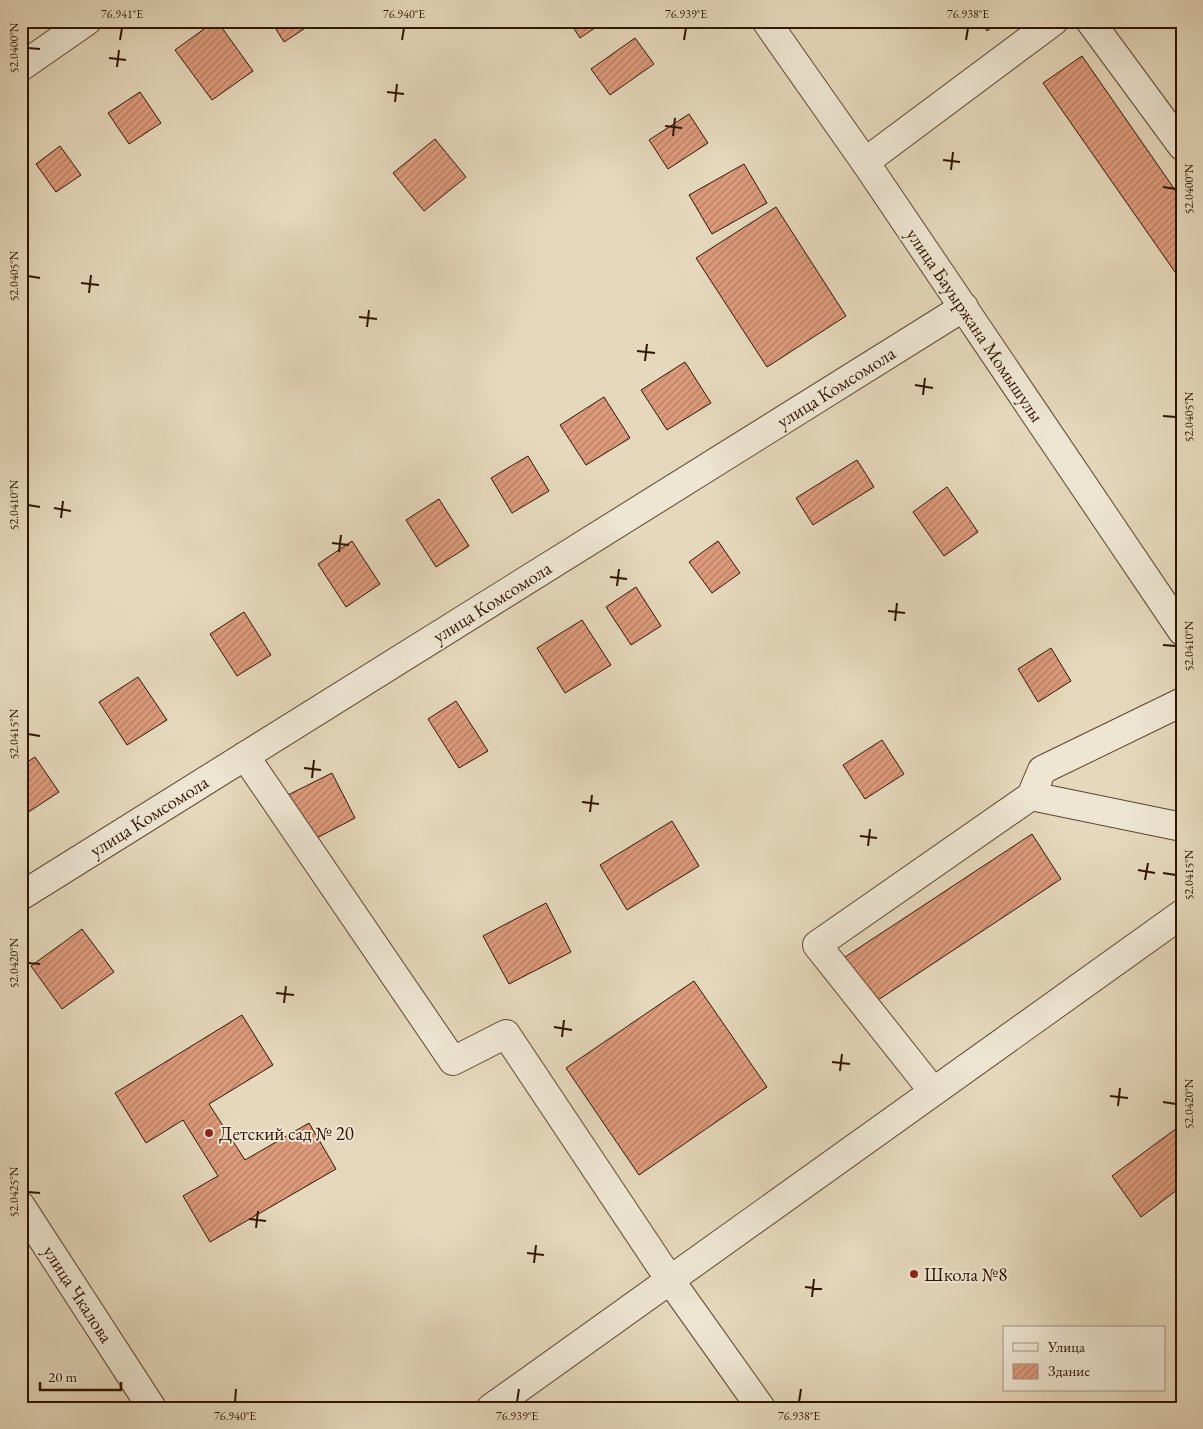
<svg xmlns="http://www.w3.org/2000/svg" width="1203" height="1429" font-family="'EB Garamond',serif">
  <defs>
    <pattern id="building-hatch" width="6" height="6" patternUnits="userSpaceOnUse" patternTransform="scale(1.25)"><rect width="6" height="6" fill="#dd9b7c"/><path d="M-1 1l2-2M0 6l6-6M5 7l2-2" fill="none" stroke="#b47d63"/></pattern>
  </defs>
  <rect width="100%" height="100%" fill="#e5d8bc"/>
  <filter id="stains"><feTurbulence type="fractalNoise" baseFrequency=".004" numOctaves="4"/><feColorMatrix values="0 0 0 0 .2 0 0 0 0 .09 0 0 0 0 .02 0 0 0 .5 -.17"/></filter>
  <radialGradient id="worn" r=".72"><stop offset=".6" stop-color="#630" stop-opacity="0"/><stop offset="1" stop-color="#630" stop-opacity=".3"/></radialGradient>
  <g fill="url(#building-hatch)" stroke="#2f1500">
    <polygon points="215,21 217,21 253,71 212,100 175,50"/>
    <polygon points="271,21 316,21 284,42"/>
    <polygon points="569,21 605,21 580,38"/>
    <polygon points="980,21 1001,21 987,31"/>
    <polygon points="635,38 654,64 610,95 591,69"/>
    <polygon points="1082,56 1182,200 1182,282 1043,83"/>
    <polygon points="140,92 161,123 129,144 108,113"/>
    <polygon points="689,114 708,143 668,169 649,140"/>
    <polygon points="435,139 466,177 424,211 393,173"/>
    <polygon points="60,146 81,175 56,192 36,164"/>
    <polygon points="744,164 767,203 712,234 689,195"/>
    <polygon points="776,207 846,316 767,367 696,258"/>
    <polygon points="685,362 711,403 667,430 641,390"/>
    <polygon points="604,397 630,438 586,465 560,425"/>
    <polygon points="528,456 549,491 512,513 491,478"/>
    <polygon points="857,460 874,487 813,525 796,498"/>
    <polygon points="947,487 978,532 944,556 913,512"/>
    <polygon points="439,499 469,546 436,567 406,520"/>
    <polygon points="352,541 380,584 346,607 318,564"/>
    <polygon points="718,541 740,573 712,593 689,562"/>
    <polygon points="636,587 661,626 631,645 606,607"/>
    <polygon points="244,612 271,655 237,676 210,634"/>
    <polygon points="582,620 611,665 565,693 537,648"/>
    <polygon points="1051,648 1071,681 1038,702 1018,669"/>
    <polygon points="138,677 167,720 127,745 99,702"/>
    <polygon points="456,701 488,751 459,768 428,719"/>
    <polygon points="882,740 904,774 865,799 843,765"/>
    <polygon points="35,757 59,792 24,815 21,810 21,766"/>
    <polygon points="332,773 355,818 311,841 288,795"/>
    <polygon points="672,821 699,866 627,910 600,865"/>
    <polygon points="1032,834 1061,879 872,1004 842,959"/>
    <polygon points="546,903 571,952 509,984 483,936"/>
    <polygon points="82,929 114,972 62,1009 31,966"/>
    <polygon points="694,981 767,1087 639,1175 566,1068"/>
    <polygon points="242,1015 273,1065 209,1104 245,1160 309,1123 336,1169 210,1242 183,1196 218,1176 183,1120 146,1143 115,1093"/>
    <polygon points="1177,1128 1182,1134 1182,1197 1177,1190 1141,1217 1112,1176"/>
    <polygon points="1182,1267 1182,1281 1175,1272"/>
  </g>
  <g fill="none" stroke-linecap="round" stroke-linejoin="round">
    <defs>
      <g id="minor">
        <polyline points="766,21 865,162 1182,631"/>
        <polyline points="1090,21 1182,146"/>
        <polyline points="21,67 87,21"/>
        <polyline points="865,162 1054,21"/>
        <polyline points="245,756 453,1061 506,1034 670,1280 761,1408"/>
        <polyline points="1031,796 1182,827"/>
        <polyline points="21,896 964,307"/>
        <polyline points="933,1091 817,945 1031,796 1042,770 1182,702"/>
        <polyline points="21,1206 152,1408"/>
        <polyline points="491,1408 1182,914"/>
      </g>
    </defs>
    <use href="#minor" stroke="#5c462f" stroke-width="30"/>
    <use href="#minor" stroke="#eee6d3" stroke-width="28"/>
  </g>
  <path fill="none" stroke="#2f1500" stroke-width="2" d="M120,40L122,28M402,40L404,28M684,40L686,28M966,40L968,28M28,48L40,49M109,58L126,60M117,67L119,50M387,92L404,94M395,102L397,84M665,126L682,128M673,136L675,118M943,160L960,162M951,170L953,152M1163,187L1176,189M28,276L40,278M81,283L99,285M89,293L91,275M359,317L377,319M367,327L369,310M637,351L655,353M645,361L647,344M915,385L933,388M923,395L925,378M1163,416L1176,417M28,505L40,507M54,508L71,511M61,518L63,501M332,543L349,545M339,552L341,535M610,577L627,579M617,586L619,569M888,611L905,613M895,621L897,603M1163,645L1176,646M28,734L40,736M304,768L321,770M312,778L314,760M582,802L599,804M590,812L592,795M860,836L877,838M868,846L870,829M1138,870L1155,873M1163,873L1176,875M1145,880L1148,863M28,963L40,964M276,993L294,995M284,1003L286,986M554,1027L572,1030M562,1037L564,1020M832,1062L850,1064M840,1071L842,1054M1110,1096L1128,1098M1163,1102L1176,1104M1118,1106L1120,1088M28,1192L40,1193M249,1219L266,1221M256,1228L258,1211M527,1253L544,1255M534,1263L536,1245M805,1287L822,1289M812,1297L814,1279M235,1402L236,1389M517,1402L519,1389M799,1402L801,1389"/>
  <g fill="#8f2418" stroke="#eee6d3" stroke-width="2">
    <circle cx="209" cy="1133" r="5"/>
    <circle cx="914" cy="1274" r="5"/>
  </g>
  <g text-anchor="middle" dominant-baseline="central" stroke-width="4" stroke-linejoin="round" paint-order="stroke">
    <g font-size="19" fill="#2f1500" stroke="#eee6d3">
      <text transform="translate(975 325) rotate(56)">улица Бауыржана Момышулы</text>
      <text transform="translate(836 387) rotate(-32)">улица Комсомола</text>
      <text transform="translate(492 602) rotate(-32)">улица Комсомола</text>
      <text transform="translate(149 816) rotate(-32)">улица Комсомола</text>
      <text transform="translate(78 1294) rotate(57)">улица Чкалова</text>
    </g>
    <g font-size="19" fill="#2f1500" stroke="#eee6d3" text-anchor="start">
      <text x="219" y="1133">Детский сад № 20</text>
      <text x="924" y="1274">Школа №8</text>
    </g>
  </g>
  <rect width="1203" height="1429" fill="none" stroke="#e5d8bc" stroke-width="55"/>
  <rect x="1003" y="1326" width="162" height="65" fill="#eee6d3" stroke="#a2927f"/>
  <rect x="1013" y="1343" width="25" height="8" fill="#eee6d3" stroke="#a2927f"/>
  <text x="1048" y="1352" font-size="15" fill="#2f1500">Улица</text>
  <rect x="1013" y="1364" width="25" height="15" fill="url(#building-hatch)" stroke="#a2927f"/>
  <text x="1048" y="1376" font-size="15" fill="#2f1500">Здание</text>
  <path d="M40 1382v8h81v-8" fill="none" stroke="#2f1500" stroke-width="2.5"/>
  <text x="48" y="1382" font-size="15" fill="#2f1500" stroke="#eee6d3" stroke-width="4" paint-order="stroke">20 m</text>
  <rect x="28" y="28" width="1148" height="1374" fill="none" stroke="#2f1500" stroke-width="2"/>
  <g font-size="12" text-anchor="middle" fill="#2f1500">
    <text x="122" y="18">76.941°E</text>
    <text x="404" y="18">76.940°E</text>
    <text x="686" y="18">76.939°E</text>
    <text x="968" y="18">76.938°E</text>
    <text transform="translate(14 48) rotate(-90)" y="4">52.0400°N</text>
    <text transform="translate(1189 189) rotate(-90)" y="4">52.0400°N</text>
    <text transform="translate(14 276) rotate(-90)" y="4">52.0405°N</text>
    <text transform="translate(1189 417) rotate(-90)" y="4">52.0405°N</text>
    <text transform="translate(14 505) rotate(-90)" y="4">52.0410°N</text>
    <text transform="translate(1189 646) rotate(-90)" y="4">52.0410°N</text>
    <text transform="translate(14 734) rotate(-90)" y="4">52.0415°N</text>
    <text transform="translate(1189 875) rotate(-90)" y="4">52.0415°N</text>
    <text transform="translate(14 963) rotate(-90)" y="4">52.0420°N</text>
    <text transform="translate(1189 1104) rotate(-90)" y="4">52.0420°N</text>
    <text transform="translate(14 1192) rotate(-90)" y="4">52.0425°N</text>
    <text x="235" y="1420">76.940°E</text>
    <text x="517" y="1420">76.939°E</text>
    <text x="799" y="1420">76.938°E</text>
  </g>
  <rect width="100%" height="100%" filter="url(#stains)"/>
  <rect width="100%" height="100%" fill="url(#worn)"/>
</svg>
